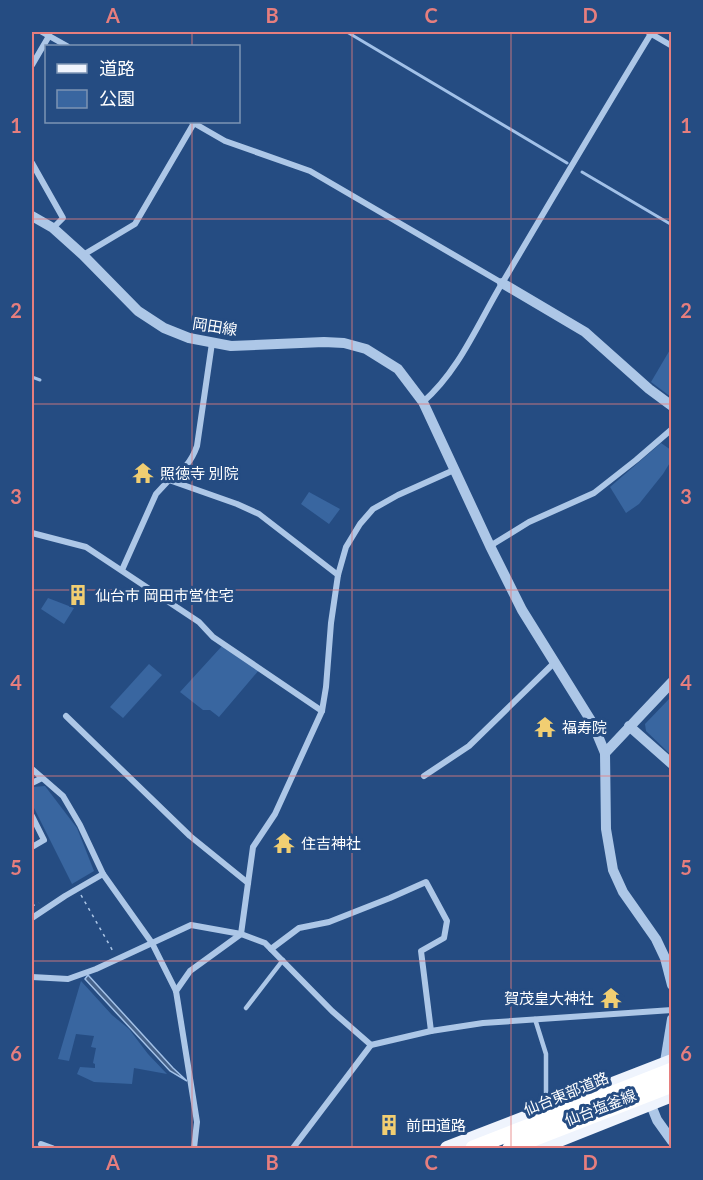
<svg xmlns="http://www.w3.org/2000/svg" width="703" height="1180" font-family="Lato,'Noto Sans JP',sans-serif">
  <rect width="100%" height="100%" fill="#254c82"/>
  <g fill="#3966a0">
    <polygon points="671,348 671,397 651,382"/>
    <polygon points="661,443 671,450 671,461 663,474 639,504 626,513 610,487"/>
    <polygon points="309,492 340,509 329,524 301,504"/>
    <polygon points="48,598 74,608 64,624 41,609"/>
    <polygon points="222,646 259,670 219,717 210,710 203,710 180,692"/>
    <polygon points="149,664 162,675 123,718 110,707"/>
    <polygon points="669,699 671,701 671,755 646,731 645,724"/>
    <polygon points="45,786 77,828 94,871 72,884 32,804 32,790 33,787"/>
    <polygon points="81,981 112,1015 129,1029 148,1054 167,1074 134,1068 132,1084 94,1082 77,1074 80,1067 95,1068 95,1064 93,1063 96,1048 91,1047 94,1036 76,1034 69,1061 58,1059"/>
  </g>
  <polygon fill="#47638a" stroke="#a2c1e8" stroke-width="1.5" points="88,975 173,1068 187,1081 170,1071 85,979"/>
  <g fill="none" stroke-linecap="round" stroke-linejoin="round">
    <g stroke="#a2c1e8" stroke-width="3">
      <polyline points="347,32 567,163"/>
      <polyline points="582,172 672,225"/>
      <polyline points="32,377 40,380"/>
    </g>
    <g stroke="#adc7e7" stroke-width="1.5" stroke-dasharray="3 4.5" stroke-linecap="butt">
      <polyline points="81,895 114,953"/>
      <polyline points="32,906 39,903"/>
    </g>
    <g stroke="#adc7e7" stroke-width="4.5">
      <polyline points="246,1008 283,960"/>
      <polyline points="535,1019 546,1054 546,1108"/>
    </g>
    <g stroke="#adc7e7" stroke-width="6">
      <polyline points="42,32 67,46"/>
      <polyline points="648,32 672,46"/>
      <polyline points="32,65 49,36"/>
      <polyline points="192,122 225,141 310,171 502,283"/>
      <polyline points="32,163 63,218 53,228"/>
      <polyline points="83,255 135,224 194,123"/>
      <path d="M423,402C460,370 479,321 504,280C553,197 602,114 652,32"/>
      <path d="M169,480C183,470 191,463 197,446L212,343"/>
      <polyline points="32,533 86,547 199,622 213,637 322,711"/>
      <polyline points="490,546 529,522 594,493 636,460 672,429"/>
      <polyline points="122,570 156,494 169,480 237,504 259,514 338,575"/>
      <polyline points="66,716 190,836 248,883"/>
      <polyline points="32,769 63,796 80,825 103,874 152,943 176,991 197,1122 194,1148"/>
      <polyline points="424,776 469,746 555,662"/>
      <polyline points="32,783 42,778"/>
      <polyline points="32,816 44,840 32,847"/>
      <polyline points="32,918 65,896 103,874"/>
      <polyline points="271,949 299,928 329,922 390,898 426,882 447,921 444,938 421,951 431,1031"/>
      <polyline points="32,977 68,979 96,969 191,925 241,934 265,943 332,1011 371,1045"/>
      <polyline points="176,991 190,971 241,934 253,847 275,814 322,711 326,687 331,623 338,575 346,547 360,524 373,509 398,495 454,470"/>
      <polyline points="41,1144 52,1148"/>
      <polyline points="293,1148 371,1045 431,1031 483,1023 672,1010"/>
    </g>
    <g stroke="#adc7e7" stroke-width="10">
      <polyline points="32,216 53,228 83,255 138,311 164,328 189,338 231,346 324,342 344,343 366,349 398,369 423,402 490,546 522,610 593,724 605,753 606,829 613,870 623,892 656,939 665,958 672,985"/>
      <polyline points="502,283 585,332 649,389 672,406"/>
      <polyline points="629,726 672,764"/>
      <polyline points="605,753 672,682"/>
      <polyline points="664,1068 672,1019"/>
      <polyline points="654,1097 651,1105 657,1120 672,1141"/>
    </g>
    <g stroke="#eff4fd" stroke-width="14">
      <polyline points="447,1148 672,1061"/>
      <polyline points="539,1148 672,1095"/>
    </g>
    <g stroke="#fff" stroke-width="15">
      <polyline points="473,1148 672,1070"/>
      <polyline points="510,1148 672,1085"/>
    </g>
  </g>
  <path fill="none" stroke="#e67e7e" stroke-width="1.5" stroke-opacity="0.55" d="M192,32V46M352,32V1148M511,32V1148M192,122V1148M32,219H672M32,404H672M32,590H672M32,776H672M32,961H672"/>
  <defs>
    <symbol id="temple-bare" viewBox="-9 -9 18 18"><path d="M0-6L5-2H3V0L6.5 2.5H4V6H1.5V3h-3V6H-4V2.5H-6.5L-3 0V-2H-5Z" fill="#f1ce72" stroke="#254c82" stroke-width="2.5" paint-order="stroke"/></symbol>
    <symbol id="building-bare" viewBox="-9 -9 18 18"><path d="M-4-6H4V6H1V3H-1V6H-4ZM-2.5-4.3h1.7v1.8h-1.7ZM.8-4.3h1.7v1.8H.8ZM-2.5-1h1.7V.8h-1.7ZM.8-1h1.7V.8H.8Z" fill="#f1ce72" stroke="#254c82" stroke-width="2.5" paint-order="stroke"/></symbol>
  </defs>
  <g fill-rule="evenodd">
    <use href="#temple-bare" x="128" y="458" width="30" height="30"/>
    <use href="#building-bare" x="63" y="580" width="30" height="30"/>
    <use href="#temple-bare" x="530" y="712" width="30" height="30"/>
    <use href="#temple-bare" x="269" y="828" width="30" height="30"/>
    <use href="#temple-bare" x="596" y="983" width="30" height="30"/>
    <use href="#building-bare" x="374" y="1110" width="30" height="30"/>
  </g>
  <g text-anchor="middle" dominant-baseline="central" stroke-width="6" stroke-linejoin="round" paint-order="stroke">
    <g font-size="15" fill="#fff" stroke="#254c82">
      <text transform="translate(215 326) rotate(9)">岡田線</text>
      <text transform="translate(566 1093) rotate(-22)">仙台東部道路</text>
      <text transform="translate(600 1107) rotate(-21)">仙台塩釜線</text>
    </g>
    <g font-size="15" fill="#fff" stroke="#254c82" text-anchor="start">
      <text x="160" y="473">照徳寺 別院</text>
      <text x="95" y="595">仙台市 岡田市営住宅</text>
      <text x="562" y="727">福寿院</text>
      <text x="301" y="843">住吉神社</text>
      <text x="594" y="998" text-anchor="end">賀茂皇大神社</text>
      <text x="406" y="1125">前田道路</text>
    </g>
  </g>
  <rect width="703" height="1180" fill="none" stroke="#254c82" stroke-width="66"/>
  <rect x="45" y="45" width="195" height="78" fill="#254c82" stroke="#7c94b4" stroke-width="1.5"/>
  <rect x="57" y="64" width="30" height="9" fill="#eff4fd" stroke="#7c94b4" stroke-width="1.5"/>
  <text x="99" y="75" font-size="18" fill="#ffffff">道路</text>
  <rect x="57" y="90" width="30" height="18" fill="#3966a0" stroke="#7c94b4" stroke-width="1.5"/>
  <text x="99" y="105" font-size="18" fill="#ffffff">公園</text>
  <rect x="33" y="33" width="637" height="1114" fill="none" stroke="#e67e7e" stroke-width="2"/>
  <g font-size="20" text-anchor="middle" font-weight="bold" fill="#e67e7e">
    <text x="113" y="23">A</text>
    <text x="272" y="23">B</text>
    <text x="431" y="23">C</text>
    <text x="590" y="23">D</text>
    <text x="16" y="133">1</text>
    <text x="686" y="133">1</text>
    <text x="16" y="318">2</text>
    <text x="686" y="318">2</text>
    <text x="16" y="504">3</text>
    <text x="686" y="504">3</text>
    <text x="16" y="690">4</text>
    <text x="686" y="690">4</text>
    <text x="16" y="875">5</text>
    <text x="686" y="875">5</text>
    <text x="16" y="1061">6</text>
    <text x="686" y="1061">6</text>
    <text x="113" y="1170">A</text>
    <text x="272" y="1170">B</text>
    <text x="431" y="1170">C</text>
    <text x="590" y="1170">D</text>
  </g>
</svg>
